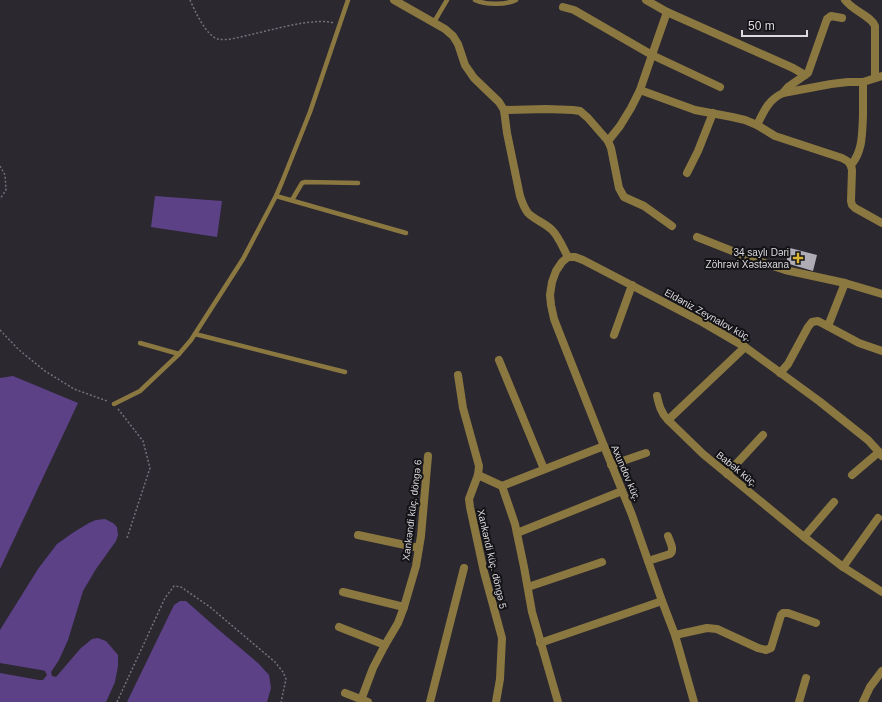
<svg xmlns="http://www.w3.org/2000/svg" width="882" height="702" font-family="Arial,sans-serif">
  <rect width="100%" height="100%" fill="#2b2830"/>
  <g fill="#5d4187">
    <polygon points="155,196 222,201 217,237 151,227"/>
    <polygon points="13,376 78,403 0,569 0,378"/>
    <polygon points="105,519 113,523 117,527 118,535 116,541 96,569 83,591 68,640 59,660 51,672 52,676 56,677 81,648 92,639 98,638 106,641 118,655 118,666 115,682 106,702 0,702 0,673 39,680 43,680 47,675 45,671 41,670 0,663 0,630 38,569 57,544 74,532 89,523 96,520"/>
    <polygon points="180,601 186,601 220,631 258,663 269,675 271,688 267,702 127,702 174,605"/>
  </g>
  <polygon fill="#afacb6" points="790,248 817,255 813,271 786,263"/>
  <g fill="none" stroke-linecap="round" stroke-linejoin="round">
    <g stroke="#747279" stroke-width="1.5" stroke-dasharray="2 2" stroke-linecap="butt">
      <path d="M190,0C195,11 206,36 218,39C227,41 240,37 249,35C267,31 285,26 303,23C314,22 324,20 334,23"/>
      <polyline points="0,166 5,175 6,190 0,199"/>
      <polyline points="0,330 19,350 45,371 74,389 107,401"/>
      <polyline points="118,409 143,441 150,468 127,538"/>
      <polyline points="117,702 165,598 174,586 181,587 210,607 275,662 283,672 286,679 281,702"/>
    </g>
    <g stroke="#8b7840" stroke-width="4.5">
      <path d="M475,0C485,5 506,5 516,0"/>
      <polyline points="434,22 447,0"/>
      <polyline points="276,196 406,233"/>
      <polyline points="292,200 302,183 305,182 358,183"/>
      <polyline points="195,334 345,372"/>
      <polyline points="140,343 179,354"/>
      <polyline points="114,404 140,391 179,354 191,340 243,259 276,196 282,182 310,112 348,0"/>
    </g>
    <g stroke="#8b7840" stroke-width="8">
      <path d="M394,0L445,29L453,36L458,44L465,65L474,78L499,102L504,110L507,133L520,196C522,202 524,208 528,213C535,220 545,223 552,230C559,237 563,248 568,257"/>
      <polyline points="646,0 667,12 793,68 805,75"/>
      <path d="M845,0C853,11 871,16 875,26V78"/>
      <polyline points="563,7 574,10 652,55 720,87"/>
      <path d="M640,90L695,110L732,117L745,120L757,125L775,136L842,158C848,161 851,163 852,170L851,201L852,205L855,208L882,223"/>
      <polyline points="783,93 788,87 808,73 827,19 831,16 842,18"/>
      <polyline points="504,110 546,109 573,110 580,111 588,118 608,141 611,148 619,188 624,197 644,206 672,226"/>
      <path d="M757,125C764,111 768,100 783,93L831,84L848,82H863L882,76"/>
      <polyline points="608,141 620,126 631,108 640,90 652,55 667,12"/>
      <path d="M851,165C863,151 862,134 863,116C863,105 863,93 863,82"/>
      <polyline points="687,173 698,151 713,113"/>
      <polyline points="697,237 755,260 785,270 845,283 882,294"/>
      <polyline points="568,257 562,262 556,271 552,282 550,295 551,305 554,319 561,337 604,446 632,515 662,601 675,635 694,702"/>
      <polyline points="568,257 575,257 583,260 702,322 745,347 819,401 868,440 879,452 882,456"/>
      <polyline points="828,326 845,283"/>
      <polyline points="614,335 632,285"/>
      <polyline points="745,347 668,420 703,454 804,537 843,567 882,592"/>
      <polyline points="499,360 544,469"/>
      <polyline points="780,373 788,364 808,327 812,322 818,321 859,343 882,351"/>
      <polyline points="458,375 463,408 479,466 478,475 469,499 470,507 484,572 502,638 500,679 496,702"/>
      <path d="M657,396C659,405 661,413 668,420"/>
      <polyline points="611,465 646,453"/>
      <polyline points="727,474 763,435"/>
      <polyline points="478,475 502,486 515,524 524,567 532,612 558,702"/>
      <polyline points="852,475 879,452"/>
      <polyline points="502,486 604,446"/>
      <polyline points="517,533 622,491"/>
      <polyline points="358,535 419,548"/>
      <polyline points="804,537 834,502"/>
      <path d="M648,561L670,554C675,550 670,542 668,536"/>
      <polyline points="843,567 878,518"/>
      <polyline points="528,587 602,562"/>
      <polyline points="343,592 404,607"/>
      <polyline points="339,627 385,645"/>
      <polyline points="675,635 707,628 717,629 758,648 766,650 771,648 781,615 783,613 788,613 816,623"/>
      <polyline points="540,643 662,601"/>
      <polyline points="345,693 368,702"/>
      <polyline points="361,700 373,668 385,645 398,623 404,607 416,566 421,536 428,456"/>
      <polyline points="430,702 464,568"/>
      <polyline points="799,702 806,678"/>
      <polyline points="863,702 870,687 882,671"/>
    </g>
  </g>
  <path fill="#dab333" stroke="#131215" stroke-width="1.5" d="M796 252h4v4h4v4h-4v4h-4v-4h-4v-4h4z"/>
  <g text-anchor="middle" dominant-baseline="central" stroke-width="4" stroke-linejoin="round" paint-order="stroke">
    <g font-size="10" fill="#dcdadf" stroke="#131215" text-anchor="end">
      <text x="789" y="252">34 saylı Dəri<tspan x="789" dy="12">Zöhrəvi Xəstəxana</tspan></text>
    </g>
    <g font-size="10" fill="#dcdadf" stroke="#131215">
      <text transform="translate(708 315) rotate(29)">Eldəniz Zeynalov küç.</text>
      <text transform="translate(737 469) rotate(39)">Babək küç.</text>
      <text transform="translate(626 473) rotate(67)">Axundov küç.</text>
      <text transform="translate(412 510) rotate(-83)">Xankəndi küç. döngə 6</text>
      <text transform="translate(492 559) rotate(77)">Xankəndi küç. döngə 5</text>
    </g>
  </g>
  <path d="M742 30v6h65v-6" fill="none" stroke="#dcdadf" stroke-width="2"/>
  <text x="748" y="30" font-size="12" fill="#dcdadf" stroke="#131215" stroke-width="3" paint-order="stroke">50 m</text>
</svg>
